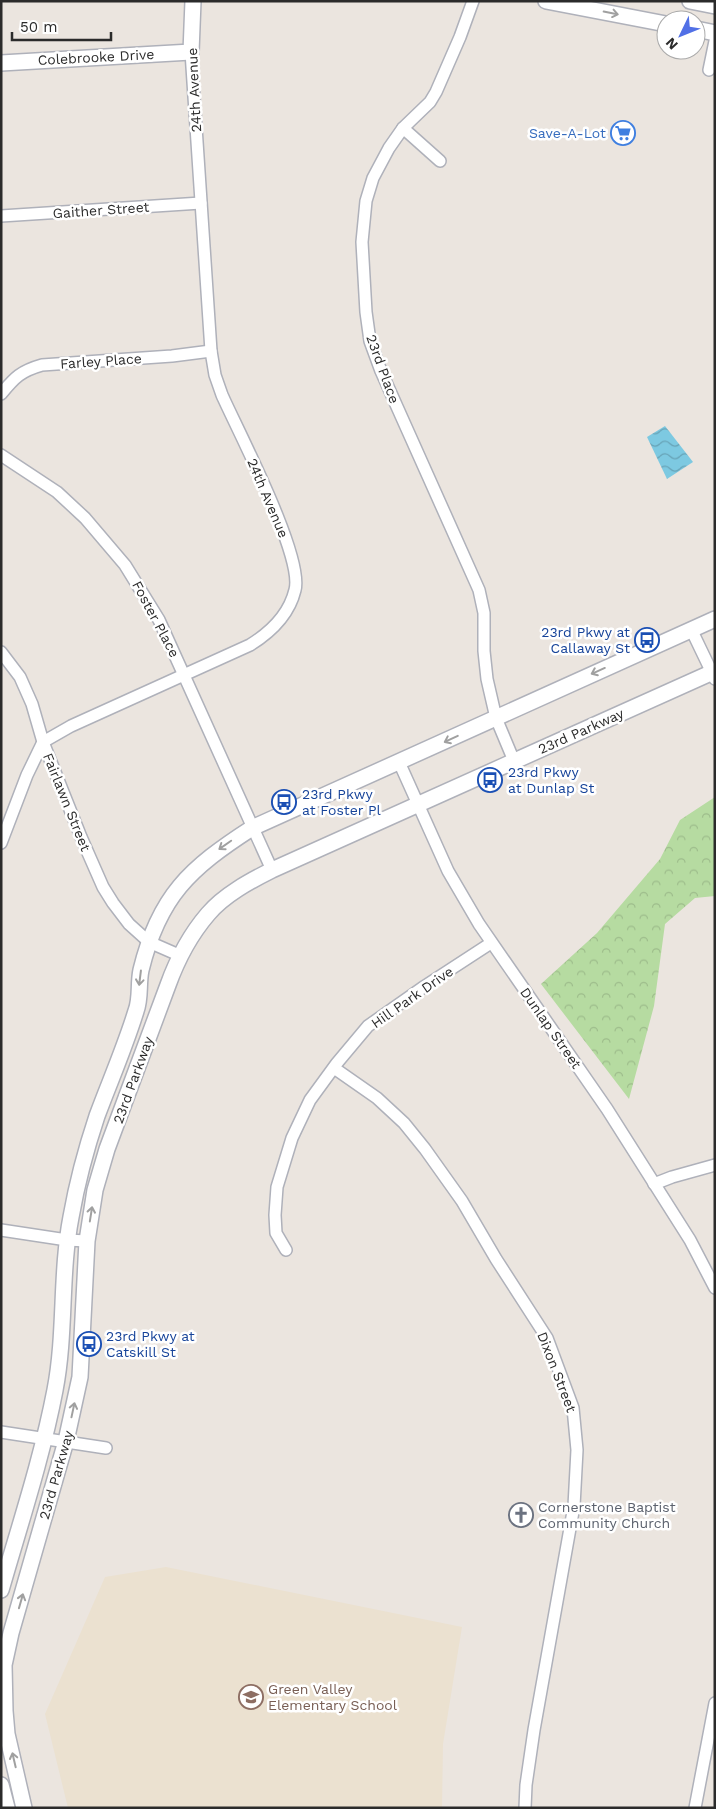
<svg xmlns="http://www.w3.org/2000/svg" width="716" height="1809" font-family="'Work Sans',sans-serif">
  <defs>
    <pattern id="forest-crowns" width="20" height="18" patternUnits="userSpaceOnUse" patternTransform="scale(1.25)"><rect width="20" height="18" fill="#b6dba1"/><path d="M2 6a3 3 0 1 1 6 0M12 15a3 3 0 1 1 6 0" fill="none" stroke="#9dbc8b"/></pattern>
    <pattern id="water-waves" width="16" height="10" patternUnits="userSpaceOnUse" patternTransform="scale(1.25)"><rect width="16" height="10" fill="#7dc9e1"/><path d="M0 5q4-4 8 0t8 0" fill="none" stroke="#67a3b7"/></pattern>
  </defs>
  <rect width="100%" height="100%" fill="#ebe5df"/>
  <polygon fill="#ebe1d0" points="166,1567 462,1627 443,1744 442,1808 68,1808 45,1714 105,1577"/>
  <polygon fill="url(#forest-crowns)" points="715,797 715,896 695,898 665,924 654,1006 629,1099 541,984 597,933 660,859 680,820"/>
  <polygon fill="url(#water-waves)" points="665,426 693,462 667,479 647,437"/>
  <g fill="none" stroke-linecap="round" stroke-linejoin="round">
    <defs>
      <g id="street">
        <polyline points="473,1 460,37 436,92 430,102 403,128 389,148 373,178 366,201 362,242 366,312 370,341 381,371 479,590 484,613 484,651 487,679 496,718 514,761"/>
        <polyline points="709,70 715,41"/>
        <polyline points="403,128 440,161"/>
        <polyline points="1,216 201,203"/>
        <path d="M1,394C15,377 21,371 42,365L172,356L211,351"/>
        <polyline points="1,455 57,492 85,518 125,565 159,620 272,870"/>
        <polyline points="691,629 715,679"/>
        <polyline points="1,652 20,677 32,704 43,742 81,837 103,887 113,903 129,924 149,942 181,956"/>
        <polyline points="399,762 448,871 479,924 607,1109 690,1240 715,1288"/>
        <path d="M1,843L27,775L43,742L71,726L250,645C271,632 289,615 295,590C304,557 238,431 222,395L215,375L211,351L191,52"/>
        <polyline points="334,1068 377,1098 404,1123 425,1149 462,1201 496,1259 547,1338 573,1408 577,1450 574,1506 534,1730 526,1785 525,1808"/>
        <polyline points="654,1184 672,1177 715,1165"/>
        <polyline points="1,1230 67,1240 87,1241"/>
        <polyline points="286,1250 276,1233 275,1215 277,1187 292,1138 310,1100 337,1063 368,1026 425,986 491,943"/>
        <polyline points="1,1432 106,1448"/>
        <polyline points="695,1808 715,1703"/>
      </g>
      <g id="secondary">
        <polyline points="546,1 666,24"/>
        <polyline points="690,1 715,6"/>
        <polyline points="696,29 715,33"/>
        <polyline points="1,63 191,52 193,1"/>
        <path d="M1,1590C20,1524 42,1458 55,1390C66,1333 60,1274 71,1217C77,1183 86,1149 97,1116C110,1081 125,1047 136,1011C141,998 138,984 141,970C159,896 190,868 252,828L715,619"/>
        <polyline points="1,1785 7,1808"/>
        <path d="M24,1808L7,1734L5,1711L4,1665L11,1633L66,1441L80,1377L87,1241L95,1190L107,1149L168,985C177,960 190,935 208,914C224,895 250,881 272,870L715,671"/>
      </g>
    </defs>
    <use href="#street" stroke="#afb1ba" stroke-width="14"/>
    <use href="#secondary" stroke="#afb1ba" stroke-width="18"/>
    <use href="#street" stroke="#fff" stroke-width="11"/>
    <use href="#secondary" stroke="#fff" stroke-width="15"/>
  </g>
  <defs><path id="oneway-shaft" d="M-6 0H5M1.5-3L5.5 0L1.5 3" fill="none" stroke-width="1.6" stroke-linecap="round" stroke-linejoin="round" transform="scale(1.25)"/></defs>
  <g stroke="#a0a0a0">
    <use href="#oneway-shaft" transform="translate(611 13) rotate(11)"/>
    <use href="#oneway-shaft" transform="translate(598 671) rotate(156)"/>
    <use href="#oneway-shaft" transform="translate(451 739) rotate(155)"/>
    <use href="#oneway-shaft" transform="translate(225 845) rotate(145)"/>
    <use href="#oneway-shaft" transform="translate(140 978) rotate(97)"/>
    <use href="#oneway-shaft" transform="translate(91 1214) rotate(-81)"/>
    <use href="#oneway-shaft" transform="translate(73 1410) rotate(-78)"/>
    <use href="#oneway-shaft" transform="translate(21 1601) rotate(-74)"/>
    <use href="#oneway-shaft" transform="translate(14 1760) rotate(-103)"/>
  </g>
  <defs>
    <symbol id="supermarket-ring" viewBox="-11 -11 22 22"><circle r="9.5" fill="#fff" stroke="#3f7fe0" stroke-width="1.5"/><path d="M-6-5.5h2.5l.6 2H6L4.5 2H-2.5L-4.4-4H-6ZM-1.5 3.2a1.3 1.3 0 1 0 .1 0ZM3 3.2a1.3 1.3 0 1 0 .1 0Z" fill="#3f7fe0"/></symbol>
    <symbol id="bus-ring" viewBox="-11 -11 22 22"><circle r="9.5" fill="#fff" stroke="#1a4fb4" stroke-width="1.5"/><path d="M-5-6H5V4H4V6H2V4H-2V6H-4V4H-5ZM-3.5-4V0h7V-4ZM-3.5 1.2v1.5H-2V1.2ZM2 1.2v1.5H3.5V1.2Z" fill="#1a4fb4"/></symbol>
    <symbol id="church-ring" viewBox="-11 -11 22 22"><circle r="9.5" fill="#fff" stroke="#6b7280" stroke-width="1.5"/><path d="M-1.2-6h2.4v3.5h3.3v2.4h-3.3V6h-2.4V-.1h-3.3v-2.4h3.3Z" fill="#6b7280"/></symbol>
    <symbol id="school-ring" viewBox="-11 -11 22 22"><circle r="9.5" fill="#fff" stroke="#8d6e63" stroke-width="1.5"/><path d="M0-5L7-2L0 1L-7-2ZM-4 1L0 2.5L4 1V4Q0 6-4 4Z" fill="#8d6e63"/></symbol>
  </defs>
  <g fill-rule="evenodd">
    <use href="#supermarket-ring" x="609" y="119" width="28" height="28"/>
    <use href="#bus-ring" x="633" y="626" width="28" height="28"/>
    <use href="#bus-ring" x="476" y="766" width="28" height="28"/>
    <use href="#bus-ring" x="270" y="788" width="28" height="28"/>
    <use href="#bus-ring" x="75" y="1330" width="28" height="28"/>
    <use href="#church-ring" x="507" y="1501" width="28" height="28"/>
    <use href="#school-ring" x="237" y="1683" width="28" height="28"/>
  </g>
  <g text-anchor="middle" dominant-baseline="central" stroke-width="5" stroke-linejoin="round" paint-order="stroke">
    <g font-size="14" fill="#2b2b2b" stroke="#fff">
      <text transform="translate(96 57) rotate(-3)">Colebrooke Drive</text>
      <text transform="translate(194 90) rotate(-93)">24th Avenue</text>
      <text transform="translate(101 210) rotate(-4)">Gaither Street</text>
      <text transform="translate(101 361) rotate(-4)">Farley Place</text>
      <text transform="translate(383 369) rotate(70)">23rd Place</text>
      <text transform="translate(268 498) rotate(67)">24th Avenue</text>
      <text transform="translate(156 619) rotate(62)">Foster Place</text>
      <text transform="translate(581 731) rotate(-24)">23rd Parkway</text>
      <text transform="translate(67 802) rotate(68)">Fairlawn Street</text>
      <text transform="translate(412 997) rotate(-35)">Hill Park Drive</text>
      <text transform="translate(551 1028) rotate(55)">Dunlap Street</text>
      <text transform="translate(133 1080) rotate(-70)">23rd Parkway</text>
      <text transform="translate(557 1372) rotate(69)">Dixon Street</text>
      <text transform="translate(56 1475) rotate(-74)">23rd Parkway</text>
    </g>
    <g font-size="14" fill="#366cbe" stroke="#fff" text-anchor="end">
      <text x="606" y="133">Save-A-Lot</text>
    </g>
    <g font-size="14" fill="#164399" stroke="#fff" text-anchor="start">
      <text x="630" y="632" text-anchor="end">23rd Pkwy at<tspan x="630" dy="16">Callaway St</tspan></text>
      <text x="508" y="772">23rd Pkwy<tspan x="508" dy="16">at Dunlap St</tspan></text>
      <text x="302" y="794">23rd Pkwy<tspan x="302" dy="16">at Foster Pl</tspan></text>
      <text x="106" y="1336">23rd Pkwy at<tspan x="106" dy="16">Catskill St</tspan></text>
    </g>
    <g font-size="14" fill="#5b616d" stroke="#fff" text-anchor="start">
      <text x="538" y="1507">Cornerstone Baptist<tspan x="538" dy="16">Community Church</tspan></text>
    </g>
    <g font-size="14" fill="#785e54" stroke="#fff" text-anchor="start">
      <text x="268" y="1689">Green Valley<tspan x="268" dy="16">Elementary School</tspan></text>
    </g>
  </g>
  <rect width="716" height="1809" fill="none" stroke="#2b2b2b" stroke-width="5"/>
  <g transform="translate(681 35) rotate(227)"><circle r="24" fill="#ffffff" stroke="#aaaaaa"/>
  <path d="M0-4L9 19L0 12L-9 19Z" fill="#5170e6"/>
  <text y="-8" font-size="14" font-weight="bold" text-anchor="middle" fill="#2b2b2b">N</text>
  </g>
  <path d="M12 32v8h99v-8" fill="none" stroke="#2b2b2b" stroke-width="2.5"/>
  <text x="20" y="32" font-size="15" fill="#2b2b2b" stroke="#ffffff" stroke-width="4" paint-order="stroke">50 m</text>
</svg>
